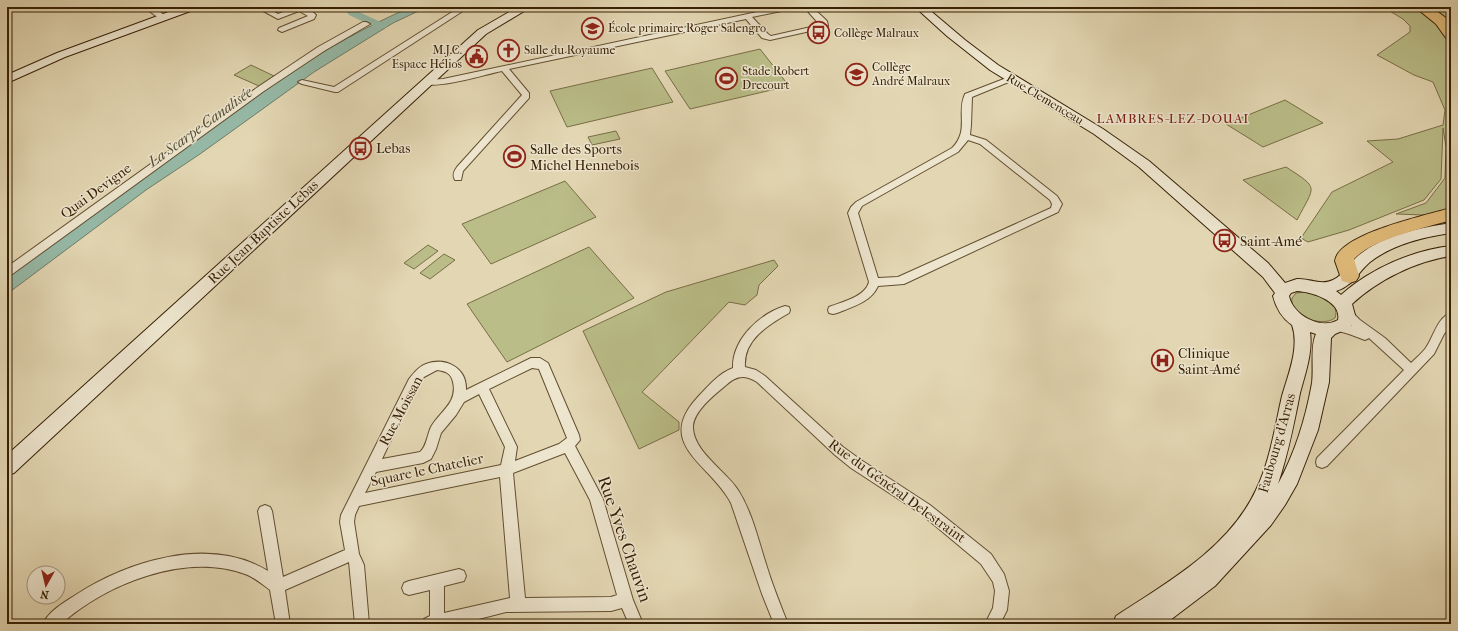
<svg xmlns="http://www.w3.org/2000/svg" width="1458" height="631" font-family="'IM FELL French Canon',serif">
  <rect width="100%" height="100%" fill="#e3d7b3"/>
  <filter id="stains"><feTurbulence type="fractalNoise" baseFrequency=".005" numOctaves="4"/><feColorMatrix values="0 0 0 0 .2 0 0 0 0 .09 0 0 0 0 .02 0 0 0 .5 -.17"/></filter>
  <radialGradient id="worn" r=".72"><stop offset=".6" stop-color="#630" stop-opacity="0"/><stop offset="1" stop-color="#630" stop-opacity=".3"/></radialGradient>
  <g fill="#babd88" stroke="#786e46">
    <polygon points="1383,7 1451,7 1451,216 1396,214 1426,203 1445,178 1446,147 1443,128 1441,179 1424,200 1349,230 1308,242 1301,238 1332,192 1393,162 1367,141 1398,139 1443,125 1445,110 1433,82 1414,75 1377,55 1410,32 1410,26 1403,19"/>
    <polygon points="760,49 789,86 690,109 665,71"/>
    <polygon points="251,65 274,76 259,86 234,75"/>
    <polygon points="652,68 673,102 567,127 550,91"/>
    <polygon points="1285,100 1323,123 1263,147 1226,124"/>
    <polygon points="616,131 620,139 592,145 588,137"/>
    <path d="M1286,167C1320,189 1315,185 1297,220L1243,180Z"/>
    <polygon points="565,181 596,217 491,264 462,224"/>
    <polygon points="428,245 438,251 414,269 404,263"/>
    <polygon points="589,247 634,298 507,362 467,304"/>
    <polygon points="444,254 455,260 430,279 420,273"/>
    <polygon points="774,260 778,266 759,285 757,295 745,305 729,302 642,392 679,422 679,430 639,449 583,331 666,292"/>
    <path d="M1305,292C1316,293 1341,302 1335,318C1322,328 1289,316 1292,298L1296,293Z"/>
  </g>
  <path fill="#96baa8" stroke="#707c67" d="M411,7H427L393,23L314,72L200,154L146,190L7,294V276L285,76C326,49 367,26 411,7Z"/>
  <g fill="none" stroke-linecap="round" stroke-linejoin="round">
    <polygon fill="#96baa8" fill-rule="evenodd" points="343,7 355,7 357,11 385,24 387,26 385,28 377,28 349,15"/>
    <defs>
      <g id="street">
        <polygon points="144,7 153,7 167,17 163,19 160,19"/>
        <path d="M256,7H265L278,14C294,8 303,2 316,15L314,19L282,32L278,30L279,28L308,16L299,11L278,19Z"/>
        <polygon points="460,7 469,7 338,92 335,92 302,84 298,82 302,80 334,87"/>
        <path d="M781,7H795L791,9L752,17L768,34L771,36L820,25L804,7H812L827,21L828,26L824,28L770,40L762,38L746,19L509,69L529,93V98L463,171L461,180H455C452,175 454,171 457,167L522,95L502,71C483,75 442,88 425,84L424,82L425,80L443,79Z"/>
        <polygon points="363,22 366,22 370,24 324,51 264,91 11,275 7,276 7,267 258,87 318,47"/>
        <path d="M1009,77H1015L1016,79L972,97L971,125L970,135L986,140L1057,196L1062,204L1058,212L904,284L878,286C871,302 852,307 837,313L833,314L829,313L828,310L829,307C842,302 865,297 869,282L848,213L851,207L856,202L952,148C970,130 956,113 965,94ZM968,140L980,144L1050,200L1052,204L1051,208L898,277L878,278L858,213L862,206L958,152Z"/>
        <path d="M785,306L789,307L790,310L789,313C768,325 743,340 745,367L756,370L765,376L843,447L861,460L930,505L991,554L1004,574L1009,591L1007,610L1000,624H985L993,608L995,591L993,582L981,564L920,513L851,468L835,455L757,382C744,374 736,376 725,386C714,395 694,411 693,426C692,451 726,471 738,490C752,512 758,539 766,564C772,584 780,604 788,624H774L762,594L731,503C712,465 654,445 697,398C707,387 719,373 733,368C732,340 759,314 785,306Z"/>
        <path d="M1346,309L1350,310L1360,320L1385,338L1411,363C1416,358 1421,354 1425,349C1433,339 1437,317 1451,313V325L1444,334L1434,354L1327,466L1322,468L1317,466L1316,462L1317,458L1404,370L1369,338L1365,340L1349,334L1335,330L1333,327L1335,324L1339,323L1352,326L1341,313L1342,310Z"/>
        <path d="M531,358H540L548,363L579,435L580,440L575,446L603,499L633,600L643,624H629L622,608L611,611L506,612L459,624H422L424,619L430,616V590L409,595L404,593L402,588L404,583L409,581L459,569L464,571L466,576L464,581L444,586V613L510,598L500,477L359,506L355,515L354,522L359,554L364,565L369,624H355L349,562L285,590L290,624H276L270,590C262,584 254,577 245,574C185,552 106,584 61,624H43C48,612 63,603 74,596C127,561 209,535 268,571L258,511L260,507L265,505L270,507L272,511L283,577L345,550L340,522L341,515L409,379C414,373 418,367 426,364C445,357 467,367 466,390ZM532,368L539,369L567,438L559,444L515,461L517,447L489,389ZM437,370C445,371 451,373 453,382C458,403 440,411 431,427C427,435 427,446 420,452L382,459L417,385L424,377ZM479,394L505,447L501,465L365,493L376,472L423,463L431,459L436,449L441,433L456,415L464,402ZM565,453L590,500L617,595L611,597L525,598L513,473Z"/>
      </g>
      <g id="secondary">
        <polygon points="182,7 197,7 196,9 65,57 7,83 7,75 57,53"/>
        <polygon points="518,7 531,7 486,34 14,473 7,475 7,455 478,30"/>
        <path d="M915,7H926L965,40L998,65L1103,129L1149,161L1268,263L1285,283C1289,282 1293,280 1297,279C1309,278 1321,286 1333,280C1344,275 1350,262 1359,255C1384,235 1420,228 1451,223V233C1423,237 1393,244 1370,262C1358,272 1353,286 1336,291L1341,295C1370,269 1413,250 1451,246V256C1416,261 1378,280 1352,304L1355,315L1351,327L1335,334L1331,338L1329,382L1318,430L1297,484L1285,505L1271,525L1215,586L1165,624H1113L1116,616C1168,582 1229,548 1256,490C1270,461 1275,427 1282,396C1288,375 1300,347 1292,325C1282,318 1276,308 1273,296L1275,293L1263,277L1139,167L1094,134L990,70L947,36ZM1297,291C1312,292 1342,301 1338,320C1320,330 1293,315 1289,296L1291,293ZM1310,332L1316,334C1310,347 1314,368 1312,383C1306,417 1295,453 1278,484C1288,454 1294,424 1300,393C1305,374 1313,353 1310,332Z"/>
      </g>
      <g id="highway">
        <polygon points="1415,7 1431,7 1446,18 1451,25 1451,39 1446,38 1436,24"/>
        <path d="M1451,208V220C1425,228 1372,239 1354,259L1359,276L1356,281L1349,283L1342,281L1335,261C1338,234 1427,215 1451,208Z"/>
      </g>
    </defs>
    <use href="#street" stroke="#624e30" stroke-width="2"/>
    <use href="#secondary" stroke="#372005" stroke-width="2"/>
    <use href="#highway" stroke="#372005" stroke-width="2"/>
    <use href="#street" fill="#ede5ce" fill-rule="evenodd"/>
    <use href="#secondary" fill="#ede5ce" fill-rule="evenodd"/>
    <use href="#highway" fill="#e2bc7a" fill-rule="evenodd"/>
  </g>
  <defs>
    <symbol id="school-ring" viewBox="-11 -11 22 22"><circle r="9.5" fill="#ede5ce" stroke="#8f2418" stroke-width="1.5"/><path d="M0-5L7-2L0 1L-7-2ZM-4 1L0 2.5L4 1V4Q0 6-4 4Z" fill="#8f2418"/></symbol>
    <symbol id="bus-ring" viewBox="-11 -11 22 22"><circle r="9.5" fill="#ede5ce" stroke="#8f2418" stroke-width="1.5"/><path d="M-5-6H5V4H4V6H2V4H-2V6H-4V4H-5ZM-3.5-4V0h7V-4ZM-3.5 1.2v1.5H-2V1.2ZM2 1.2v1.5H3.5V1.2Z" fill="#8f2418"/></symbol>
    <symbol id="church-ring" viewBox="-11 -11 22 22"><circle r="9.5" fill="#ede5ce" stroke="#8f2418" stroke-width="1.5"/><path d="M-1.2-6h2.4v3.5h3.3v2.4h-3.3V6h-2.4V-.1h-3.3v-2.4h3.3Z" fill="#8f2418"/></symbol>
    <symbol id="civic-ring" viewBox="-11 -11 22 22"><circle r="9.5" fill="#ede5ce" stroke="#8f2418" stroke-width="1.5"/><path d="M-.6-6.5H3V-4.5H.6V-3L4-1V1h2V6H-6V1h2V-1L-.6-3ZM-1.2 2.5V6h2.4V2.5Z" fill="#8f2418"/></symbol>
    <symbol id="stadium-ring" viewBox="-11 -11 22 22"><circle r="9.5" fill="#ede5ce" stroke="#8f2418" stroke-width="1.5"/><path d="M0-5a6.5 5 0 1 0 0 10a6.5 5 0 1 0 0-10ZM-3.5-1.8h7v3.6h-7Z" fill="#8f2418"/></symbol>
    <symbol id="hospital-ring" viewBox="-11 -11 22 22"><circle r="9.5" fill="#ede5ce" stroke="#8f2418" stroke-width="1.5"/><path d="M-5-5h3v3.5h4V-5h3V5h-3V1.5h-4V5h-3Z" fill="#8f2418"/></symbol>
  </defs>
  <g fill-rule="evenodd">
    <use href="#school-ring" x="580" y="16" width="25" height="25"/>
    <use href="#bus-ring" x="806" y="20" width="25" height="25"/>
    <use href="#church-ring" x="496" y="38" width="25" height="25"/>
    <use href="#civic-ring" x="464" y="44" width="25" height="25"/>
    <use href="#school-ring" x="844" y="62" width="25" height="25"/>
    <use href="#stadium-ring" x="714" y="66" width="25" height="25"/>
    <use href="#bus-ring" x="348" y="136" width="25" height="25"/>
    <use href="#stadium-ring" x="502" y="144" width="25" height="25"/>
    <use href="#bus-ring" x="1212" y="228" width="25" height="25"/>
    <use href="#hospital-ring" x="1150" y="348" width="25" height="25"/>
  </g>
  <g text-anchor="middle" dominant-baseline="central" stroke-width="3" stroke-linejoin="round" paint-order="stroke">
    <g font-size="12" fill="#372005" stroke="#ede5ce" text-anchor="start">
      <text x="608" y="28">École primaire Roger Salengro</text>
      <text x="834" y="33">Collège Malraux</text>
      <text x="462" y="50" text-anchor="end">M.J.C.<tspan x="462" dy="14">Espace Hélios</tspan></text>
      <text x="524" y="50">Salle du Royaume</text>
      <text x="872" y="67">Collège<tspan x="872" dy="14">André Malraux</tspan></text>
      <text x="742" y="71">Stade Robert<tspan x="742" dy="14">Drecourt</tspan></text>
    </g>
    <g font-size="12" fill="#372005" stroke="#ede5ce">
      <text transform="translate(1045 99) rotate(31)">Rue Clemenceau</text>
    </g>
    <g font-size="13" letter-spacing="1" fill="#7a1f14" stroke="#ede5ce">
      <text x="1173" y="118">LAMBRES-LEZ-DOUAI</text>
    </g>
    <g font-size="14" fill="#372005" stroke="#ede5ce" text-anchor="start">
      <text x="376" y="148">Lebas</text>
      <text x="530" y="149">Salle des Sports<tspan x="530" dy="16">Michel Hennebois</tspan></text>
      <text x="1240" y="241">Saint-Amé</text>
      <text x="1178" y="353">Clinique<tspan x="1178" dy="16">Saint-Amé</tspan></text>
    </g>
    <g font-size="14" fill="#372005" stroke="#ede5ce">
      <text transform="translate(96 191) rotate(-36)">Quai Devigne</text>
      <text transform="translate(263 232) rotate(-43)">Rue Jean-Baptiste Lebas</text>
      <text transform="translate(401 411) rotate(-62)">Rue Moissan</text>
      <text transform="translate(1277 443) rotate(-74)">Faubourg d'Arras</text>
      <text transform="translate(427 470) rotate(-12)">Square le Chatelier</text>
      <text transform="translate(897 491) rotate(36)">Rue du Général Delestraint</text>
    </g>
    <g font-size="15" font-style="italic" fill="#544e36" stroke="#ede5ce">
      <text transform="translate(200 127) rotate(-36)">La Scarpe Canalisée</text>
    </g>
    <g font-size="17" fill="#372005" stroke="#ede5ce">
      <text transform="translate(625 539) rotate(71)">Rue Yves Chauvin</text>
    </g>
  </g>
  <rect width="1458" height="631" fill="none" stroke="#e3d7b3" stroke-width="24"/>
  <rect x="8" y="8" width="1442" height="615" fill="none" stroke="#372005" stroke-width="2"/>
  <rect x="12" y="12" width="1434" height="607" fill="none" stroke="#372005"/>
  <g transform="translate(46 585) rotate(188)"><circle r="19" fill="#ede5ce" stroke="#a4967e"/>
  <path d="M0-3L7 15L0 10L-7 15Z" fill="#8f2418"/>
  <text y="-6" font-size="11" font-weight="bold" text-anchor="middle" fill="#372005">N</text>
  </g>
  <rect width="100%" height="100%" filter="url(#stains)"/>
  <rect width="100%" height="100%" fill="url(#worn)"/>
</svg>
